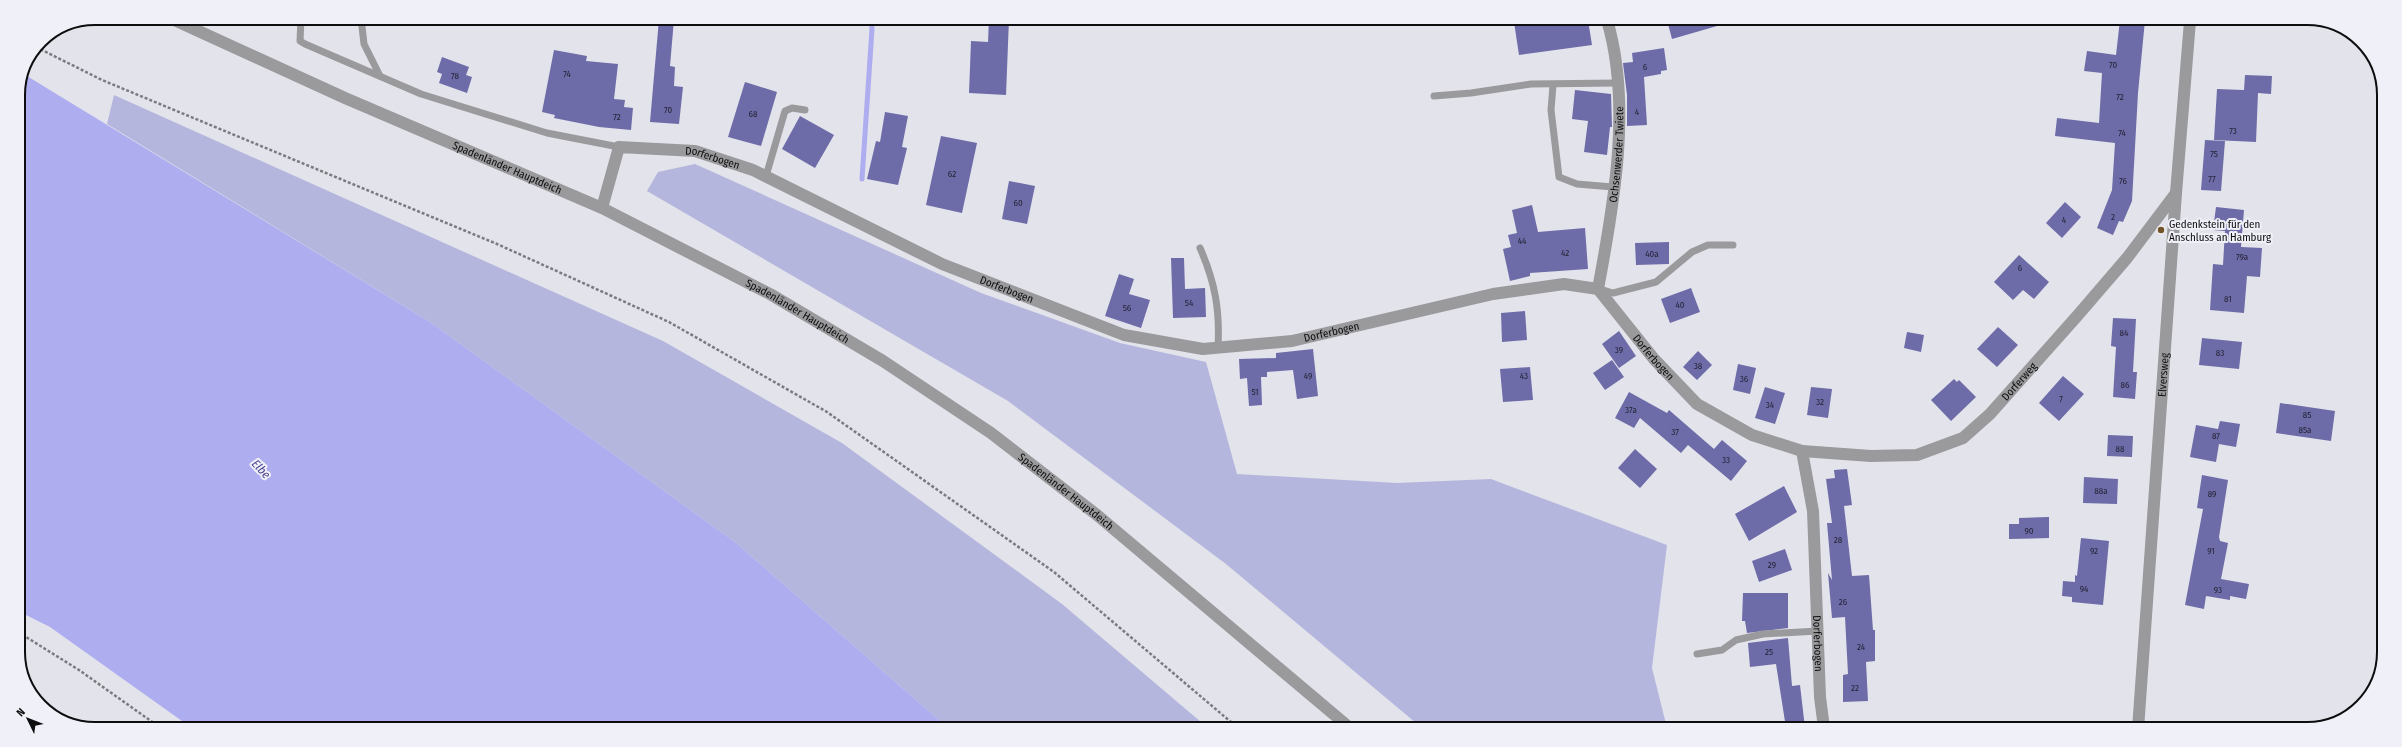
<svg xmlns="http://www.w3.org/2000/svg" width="2402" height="747" font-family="'Fira Sans Condensed',sans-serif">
  <rect width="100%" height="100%" fill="#e3e3eb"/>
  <g fill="#b5b6dd">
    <polygon points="114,95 663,341 842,443 1062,604 1208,728 947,727 735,542 430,322 107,124"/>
    <polygon points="695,164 981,293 1120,343 1206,362 1237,474 1397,483 1491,479 1667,545 1652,668 1667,728 1422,728 1226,564 1008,401 647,191 658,172"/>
  </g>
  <polygon fill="#aeadef" points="22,73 430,322 735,542 947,727 189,726 50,627 18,611 18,94"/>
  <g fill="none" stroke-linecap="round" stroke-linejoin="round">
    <polyline stroke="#aeadef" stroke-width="5" points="862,179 872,29 871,19"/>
  </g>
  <g fill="#6d6ba8">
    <polygon points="659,19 674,19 670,66 675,67 674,86 683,87 679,124 650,122"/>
    <polygon points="989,19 1009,19 1006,95 969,93 971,41 988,42"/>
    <polygon points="1526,20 1588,20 1592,45 1519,55 1514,22"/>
    <polygon points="1667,20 1724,20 1724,24 1672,39"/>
    <polygon points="2120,20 2145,20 2138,93 2132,201 2123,222 2119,221 2113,235 2097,228 2112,190 2115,143 2055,136 2057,118 2099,123 2102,73 2084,71 2087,51 2116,55"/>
    <polygon points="1664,48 1667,70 1661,71 1661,74 1644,77 1647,125 1627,126 1627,95 1623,63 1633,62 1632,53"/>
    <polygon points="554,50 587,56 586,61 618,64 614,99 625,100 624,107 633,108 631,130 599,127 554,118 555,115 542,112"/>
    <polygon points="442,57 469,67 466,75 472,77 467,93 439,83 442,74 437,72"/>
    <polygon points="2245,75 2272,76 2271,94 2258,93 2256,142 2214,140 2217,89 2244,90"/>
    <polygon points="745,82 777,92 761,146 728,137"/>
    <polygon points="1575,90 1611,94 1612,127 1610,127 1607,155 1584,152 1588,121 1572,119"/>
    <polygon points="885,112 908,116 902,147 907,148 898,185 867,179 876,141 880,142"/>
    <polygon points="800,116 834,135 815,168 782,149"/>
    <polygon points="941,136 977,143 962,213 926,205"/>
    <polygon points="2205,140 2225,141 2221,191 2201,190"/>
    <polygon points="1009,181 1035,186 1027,224 1002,219"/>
    <polygon points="2065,202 2081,217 2062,238 2046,223"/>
    <polygon points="1532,205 1538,232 1585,228 1588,269 1530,273 1530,276 1510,281 1503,249 1511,247 1508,235 1517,233 1512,210"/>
    <polygon points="2216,207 2244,210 2241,247 2262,248 2260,277 2247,276 2244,313 2210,310 2213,264 2223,265 2225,231 2213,230"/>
    <polygon points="1669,242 1669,264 1636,265 1635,243"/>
    <polygon points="2019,255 2049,282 2034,299 2023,290 2013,300 1994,282"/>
    <polygon points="1171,258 1184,258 1185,289 1205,288 1206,317 1173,318"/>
    <polygon points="1119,274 1134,279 1129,294 1150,300 1141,328 1105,316"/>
    <polygon points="1691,288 1700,312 1670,323 1661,299"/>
    <polygon points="1525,311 1527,340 1502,342 1501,313"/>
    <polygon points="2113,318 2136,319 2133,372 2137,372 2135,399 2113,397 2116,347 2111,346"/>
    <polygon points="1998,327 2018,345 1997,367 1977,349"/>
    <polygon points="1619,331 1636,356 1619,368 1602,344"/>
    <polygon points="1907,332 1924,335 1921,352 1904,348"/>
    <polygon points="2202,338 2242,342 2239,369 2199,365"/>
    <polygon points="1313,349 1318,396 1297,399 1293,370 1267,372 1267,377 1261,377 1262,405 1249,406 1247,378 1240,379 1239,359 1276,358 1276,353"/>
    <polygon points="1698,351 1712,365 1697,380 1683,367"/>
    <polygon points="1612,360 1624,377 1605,390 1593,373"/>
    <polygon points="1738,364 1756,368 1750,394 1733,390"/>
    <polygon points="1530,367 1533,400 1503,402 1500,369"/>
    <polygon points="2063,376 2084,394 2059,421 2039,403"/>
    <polygon points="1954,379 1957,382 1959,380 1976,397 1951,421 1931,400"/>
    <polygon points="1765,387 1785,393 1775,424 1755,418"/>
    <polygon points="1811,387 1832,389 1828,418 1807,415"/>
    <polygon points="1629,392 1667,413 1669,410 1714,449 1722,440 1747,461 1731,481 1688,445 1681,453 1640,418 1634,428 1615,418"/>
    <polygon points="2280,403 2335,411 2331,441 2276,433"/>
    <polygon points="2220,421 2240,424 2236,447 2219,444 2216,462 2190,457 2196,425 2218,429"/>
    <polygon points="2108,435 2133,436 2132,457 2107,456"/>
    <polygon points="1635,449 1657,469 1640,488 1618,468"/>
    <polygon points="1847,469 1852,505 1844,506 1852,576 1869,575 1873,630 1875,630 1875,661 1866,662 1868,701 1843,702 1843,675 1848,674 1845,617 1832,618 1828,573 1832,580 1827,523 1832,523 1826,479 1835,478 1834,470"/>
    <polygon points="2202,475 2228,480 2219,537 2220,541 2228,543 2221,579 2249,584 2246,599 2230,596 2230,600 2206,596 2204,609 2185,605 2203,509 2197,508"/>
    <polygon points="2084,477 2118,479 2117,504 2083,503"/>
    <polygon points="1784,486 1797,512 1749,541 1735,514"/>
    <polygon points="2049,517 2049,538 2009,539 2009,524 2019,524 2019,518"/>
    <polygon points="2081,538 2109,541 2103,605 2072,602 2072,597 2062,596 2063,581 2075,582 2075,575 2077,576"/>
    <polygon points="1785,549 1792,570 1759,582 1752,561"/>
    <polygon points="1743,593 1788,593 1788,628 1747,633 1745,621 1742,621"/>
    <polygon points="1788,638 1792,686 1800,685 1805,728 1786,728 1776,664 1750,667 1748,643"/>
  </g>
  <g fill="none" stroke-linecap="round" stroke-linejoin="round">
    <g stroke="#7a7a7f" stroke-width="2.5" stroke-dasharray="3 2" stroke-linecap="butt">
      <polyline points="36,47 102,80 497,244 669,322 827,412 1054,572 1238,728"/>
      <polyline points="18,632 79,670 158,726"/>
    </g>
    <g stroke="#9a9a9d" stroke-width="7">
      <polyline points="301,18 300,41 305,44 421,94 547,133 619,147"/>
      <polyline points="361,18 364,44 380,76"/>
      <polyline points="1553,85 1551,110 1559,177 1577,184 1613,187"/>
      <polyline points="1434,96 1471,93 1531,84 1617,83"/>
      <polyline points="766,176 785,111 792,108 805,110"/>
      <path d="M1200,248C1215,282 1220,310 1218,347"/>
      <polyline points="1600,289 1613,293 1656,282 1692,252 1708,245 1733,245"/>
      <polyline points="1697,654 1722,650 1736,640 1763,634 1818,631"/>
    </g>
    <g stroke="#9a9a9d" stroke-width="12">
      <path id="s1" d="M602,208L619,147L695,151L753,170L942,264L1124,335L1203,349L1292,341L1493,294L1564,284L1598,289L1654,359L1697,404L1752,435L1802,451L1813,511L1820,697L1824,728"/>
      <path id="s2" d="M1598,289C1614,204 1632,104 1607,20"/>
      <path id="s3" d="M1802,451L1871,456L1917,455L1963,438L1990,414L2078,315L2127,258L2176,193"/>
    </g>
    <g stroke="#9a9a9d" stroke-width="12">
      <path id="s4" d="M170,18L345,98L602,208L770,294L883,361L991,433L1097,515L1350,728"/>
      <path id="s5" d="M2138,729L2176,193L2190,21"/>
    </g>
  </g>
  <circle fill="#735429" stroke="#f0f0f8" stroke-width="1.5" cx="2161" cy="230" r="4"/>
  <g text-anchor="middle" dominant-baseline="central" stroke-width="4" stroke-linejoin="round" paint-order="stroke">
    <g font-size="9" fill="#252435">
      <text x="2113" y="65">70</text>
      <text x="1645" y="67">6</text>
      <text x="567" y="74">74</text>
      <text x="455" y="76">78</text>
      <text x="2120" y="97">72</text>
      <text x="668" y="110">70</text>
      <text x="1637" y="112">4</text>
      <text x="753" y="114">68</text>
      <text x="617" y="117">72</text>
      <text x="2233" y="131">73</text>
      <text x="2122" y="133">74</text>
      <text x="2214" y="154">75</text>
      <text x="952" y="174">62</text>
      <text x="2212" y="179">77</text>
      <text x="2123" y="181">76</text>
      <text x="1018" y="203">60</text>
      <text x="2113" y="217">2</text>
      <text x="2064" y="220">4</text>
      <text x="1522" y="241">44</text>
      <text x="1565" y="253">42</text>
      <text x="1652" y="254">40a</text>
      <text x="2242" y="257">79a</text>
      <text x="2020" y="268">6</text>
      <text x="2228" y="299">81</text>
      <text x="1189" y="303">54</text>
      <text x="1680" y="305">40</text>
      <text x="1127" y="308">56</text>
      <text x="2124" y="333">84</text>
      <text x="1619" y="350">39</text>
      <text x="2220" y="353">83</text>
      <text x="1698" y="366">38</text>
      <text x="1308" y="376">49</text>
      <text x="1524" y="376">43</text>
      <text x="1744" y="379">36</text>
      <text x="2125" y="385">86</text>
      <text x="1255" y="392">51</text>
      <text x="2061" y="399">7</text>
      <text x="1820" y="402">32</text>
      <text x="1770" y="405">34</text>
      <text x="1631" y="410">37a</text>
      <text x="2307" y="415">85</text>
      <text x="2305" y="430">85a</text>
      <text x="1675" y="432">37</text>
      <text x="2216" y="436">87</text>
      <text x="2120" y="449">88</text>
      <text x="1726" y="460">33</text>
      <text x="2101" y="491">88a</text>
      <text x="2212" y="494">89</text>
      <text x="2029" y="531">90</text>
      <text x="1838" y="540">28</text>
      <text x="2094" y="551">92</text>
      <text x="2211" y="551">91</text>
      <text x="1772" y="565">29</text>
      <text x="2084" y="589">94</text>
      <text x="2218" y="590">93</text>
      <text x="1843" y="602">26</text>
      <text x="1861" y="647">24</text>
      <text x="1769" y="652">25</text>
      <text x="1855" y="688">22</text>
    </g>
    <g font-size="11" fill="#0d0d0f" stroke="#f0f0f8">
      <text stroke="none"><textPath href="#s2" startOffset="136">Ochsenwerder Twiete</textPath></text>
      <text stroke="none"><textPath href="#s1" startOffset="158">Dorferbogen</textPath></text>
      <text stroke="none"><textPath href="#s4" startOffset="369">Spadenländer Hauptdeich</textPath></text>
      <text stroke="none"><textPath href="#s1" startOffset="481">Dorferbogen</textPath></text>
      <text stroke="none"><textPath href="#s4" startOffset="693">Spadenländer Hauptdeich</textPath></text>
      <text stroke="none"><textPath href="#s1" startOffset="817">Dorferbogen</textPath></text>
      <text stroke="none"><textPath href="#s1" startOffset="1177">Dorferbogen</textPath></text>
      <text stroke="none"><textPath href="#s5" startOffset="355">Elversweg</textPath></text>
      <text stroke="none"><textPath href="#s3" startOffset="244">Dorferweg</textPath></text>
      <text stroke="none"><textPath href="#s4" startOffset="1017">Spadenländer Hauptdeich</textPath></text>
      <text stroke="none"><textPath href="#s1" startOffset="1550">Dorferbogen</textPath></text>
    </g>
    <g font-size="11" fill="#0d0d0f" stroke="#f0f0f8" text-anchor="start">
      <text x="2169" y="224">Gedenkstein für den<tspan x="2169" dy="13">Anschluss an Hamburg</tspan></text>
    </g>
    <g font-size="12" font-style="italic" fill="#4c4592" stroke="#f0f0f8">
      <text transform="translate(261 469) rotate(47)">Elbe</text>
    </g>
  </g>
  <path d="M0 0H2402V747H0ZM95 25H2307A70 70 0 0 1 2377 95V652A70 70 0 0 1 2307 722H95A70 70 0 0 1 25 652V95A70 70 0 0 1 95 25Z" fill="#f0f0f8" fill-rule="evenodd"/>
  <path fill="none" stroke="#0d0d0f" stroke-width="2" d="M95 25H2307A70 70 0 0 1 2377 95V652A70 70 0 0 1 2307 722H95A70 70 0 0 1 25 652V95A70 70 0 0 1 95 25Z"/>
  <g transform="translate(28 719) rotate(313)" stroke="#f0f0f8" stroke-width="3" paint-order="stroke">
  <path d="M0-3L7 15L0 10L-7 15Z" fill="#0d0d0f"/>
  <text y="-6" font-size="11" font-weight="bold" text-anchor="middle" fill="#0d0d0f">N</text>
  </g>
</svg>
